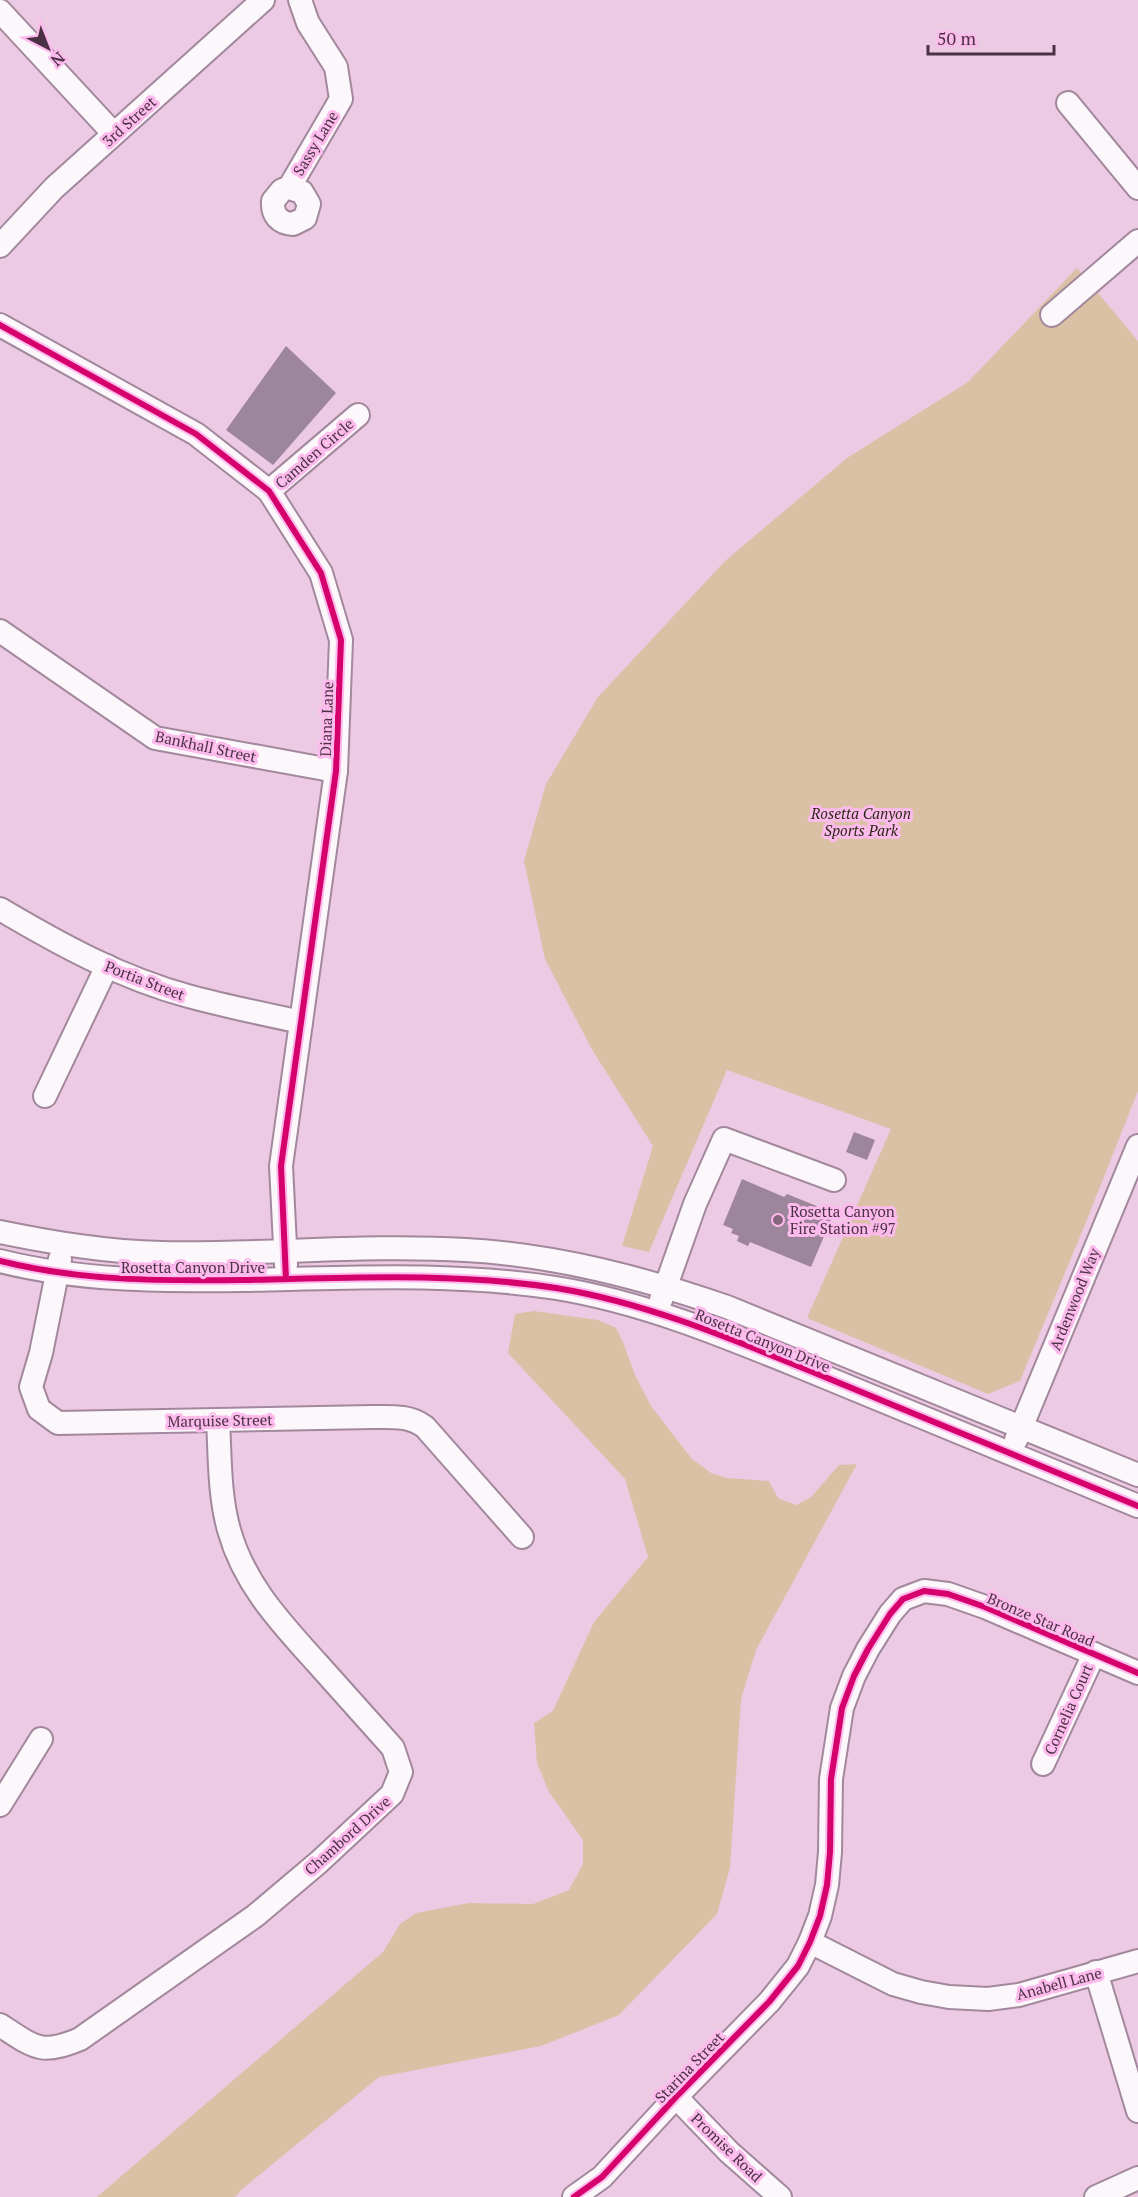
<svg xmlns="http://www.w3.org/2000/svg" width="1138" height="2197" font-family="'PT Serif',serif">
  <rect width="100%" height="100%" fill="#edcae4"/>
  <g fill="#dac1a5">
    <polygon points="1077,268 1138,341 1138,1091 1084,1227 1020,1381 988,1394 807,1318 891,1129 727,1070 649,1252 622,1246 653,1146 591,1048 545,959 524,861 546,784 598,697 725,561 847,458 968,382"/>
    <polygon points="534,1311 598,1320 616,1328 623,1342 635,1375 651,1406 692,1459 711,1473 727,1478 769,1481 778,1498 796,1505 811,1497 839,1465 857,1464 756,1650 741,1699 730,1868 717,1914 619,2015 541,2046 379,2077 241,2190 235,2197 97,2197 383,1952 400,1924 416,1913 469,1903 533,1904 569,1890 583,1864 583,1840 549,1792 537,1763 534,1723 553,1711 594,1622 648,1557 625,1479 508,1353 515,1314"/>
  </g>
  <g fill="#9d869b">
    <polygon points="286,346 336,393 273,465 226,430"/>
    <polygon points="854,1132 875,1140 867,1160 846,1152"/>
    <polygon points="742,1179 784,1197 787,1194 829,1211 828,1213 833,1215 811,1267 750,1242 748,1246 737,1241 739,1236 731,1233 733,1229 723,1225"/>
  </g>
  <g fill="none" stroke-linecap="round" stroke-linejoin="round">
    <defs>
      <g id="minor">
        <polyline points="0,11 114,134"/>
        <polyline points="1068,103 1138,188"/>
        <path d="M289,188L302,192L309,204L305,218L293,224C279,223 272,215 273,201L282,190L289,188L341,99L336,67L308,23L300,0"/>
        <polyline points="0,246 54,188 263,0"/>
        <polyline points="1052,315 1138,241"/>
        <polyline points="0,325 196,434 269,491 321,573 341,640 336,771 281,1166 286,1265"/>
        <polyline points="269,491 358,415"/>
        <polyline points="0,631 155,738 336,771"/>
        <path d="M0,909C59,944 121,978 188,996C225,1006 263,1014 301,1022"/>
        <polyline points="45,1096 107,966"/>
        <path d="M0,1232C54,1243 107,1252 162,1253C263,1255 365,1244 466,1250C556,1255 643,1278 727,1307L1138,1475"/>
        <path d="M60,1259L41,1353L31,1387L39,1409L58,1423L372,1417C391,1417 409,1415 425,1427L522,1537"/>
        <path d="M0,1261C79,1281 161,1281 242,1280C346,1278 452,1272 556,1288C648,1303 734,1340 820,1375C926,1418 1032,1463 1138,1506"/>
        <polyline points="661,1300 695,1204 724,1139 834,1180"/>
        <polyline points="1016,1440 1138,1146"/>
        <polyline points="1043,1764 1094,1654"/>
        <polyline points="0,1805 41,1739"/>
        <polyline points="810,1942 893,1984 921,1992 949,1997 988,1999 1019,1995 1138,1961"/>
        <polyline points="1096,1972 1138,2111"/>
        <path d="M0,2025C34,2047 41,2056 80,2039L255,1916L319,1862L392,1794L401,1772L393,1748C368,1720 342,1691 317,1663C280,1622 244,1584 229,1530C219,1495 220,1456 218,1420"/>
        <polyline points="676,2097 729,2152 780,2197"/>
        <polyline points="574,2197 602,2177 676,2097 769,2002 798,1966 810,1942 820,1916 827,1885 830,1852 831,1779 842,1708 854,1676 868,1649 890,1614 903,1599 924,1591 948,1594 985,1607 1138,1673"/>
        <polyline points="1096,2197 1138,2178"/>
      </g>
    </defs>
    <use href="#minor" stroke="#a2889c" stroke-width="26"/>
    <use href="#minor" stroke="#fcf7fb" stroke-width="22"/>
    <defs>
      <g id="cycleway">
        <polyline points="0,325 196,434 269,491 321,573 341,640 336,771 281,1166 286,1279"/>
        <path d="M0,1261C79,1281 161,1281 242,1280C346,1278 452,1272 556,1288C648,1303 734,1340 820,1375C926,1418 1032,1463 1138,1506"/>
        <polyline points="574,2197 602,2177 676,2097 769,2002 798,1966 810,1942 820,1916 827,1885 830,1852 831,1779 842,1708 854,1676 868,1649 890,1614 903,1599 924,1591 948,1594 985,1607 1138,1673"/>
      </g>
    </defs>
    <use href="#cycleway" stroke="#fcbbec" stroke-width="10"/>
    <use href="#cycleway" stroke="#d6006c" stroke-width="6"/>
  </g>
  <circle fill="#84677d" stroke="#fcbbec" stroke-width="2" cx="778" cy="1220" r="6"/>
  <g text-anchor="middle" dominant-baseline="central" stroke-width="6" stroke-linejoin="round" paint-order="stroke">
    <g font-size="15" fill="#4b3145" stroke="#fcbbec">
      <text transform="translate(129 121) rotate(-42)">3rd Street</text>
      <text transform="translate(315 143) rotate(-59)">Sassy Lane</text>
      <text transform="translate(314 453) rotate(-41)">Camden Circle</text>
      <text transform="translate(326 719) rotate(-88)">Diana Lane</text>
      <text transform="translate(206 746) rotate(12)">Bankhall Street</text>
      <text transform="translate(145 980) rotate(21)">Portia Street</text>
      <text x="193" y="1267">Rosetta Canyon Drive</text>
      <text transform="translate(1074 1299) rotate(-68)">Ardenwood Way</text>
      <text transform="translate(763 1340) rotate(22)">Rosetta Canyon Drive</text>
      <text transform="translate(220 1420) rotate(-1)">Marquise Street</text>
      <text transform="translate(1041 1619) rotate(23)">Bronze Star Road</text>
      <text transform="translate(1068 1709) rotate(-66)">Cornelia Court</text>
      <text transform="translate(347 1835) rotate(-42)">Chambord Drive</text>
      <text transform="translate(1059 1983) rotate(-15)">Anabell Lane</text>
      <text transform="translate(689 2067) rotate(-46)">Starina Street</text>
      <text transform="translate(727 2147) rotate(44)">Promise Road</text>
    </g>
    <g font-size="15" font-style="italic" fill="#2f2a18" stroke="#fcbbec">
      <text x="861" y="813">Rosetta Canyon<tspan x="861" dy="17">Sports Park</tspan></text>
    </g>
    <g font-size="15" fill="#4b3145" stroke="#fcbbec" text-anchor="start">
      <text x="790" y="1211">Rosetta Canyon<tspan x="790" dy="17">Fire Station #97</tspan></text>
    </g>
  </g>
  <g transform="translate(48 48) rotate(138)" stroke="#fcbbec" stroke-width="4.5" paint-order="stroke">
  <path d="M0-4.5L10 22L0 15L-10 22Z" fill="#4b3145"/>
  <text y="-9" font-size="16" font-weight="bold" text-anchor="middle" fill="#4b3145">N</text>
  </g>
  <path d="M928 45v9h126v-9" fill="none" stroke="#4b3145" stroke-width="3"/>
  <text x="937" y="45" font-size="18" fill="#4b3145" stroke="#fcbbec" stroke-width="4.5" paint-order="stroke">50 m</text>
</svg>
